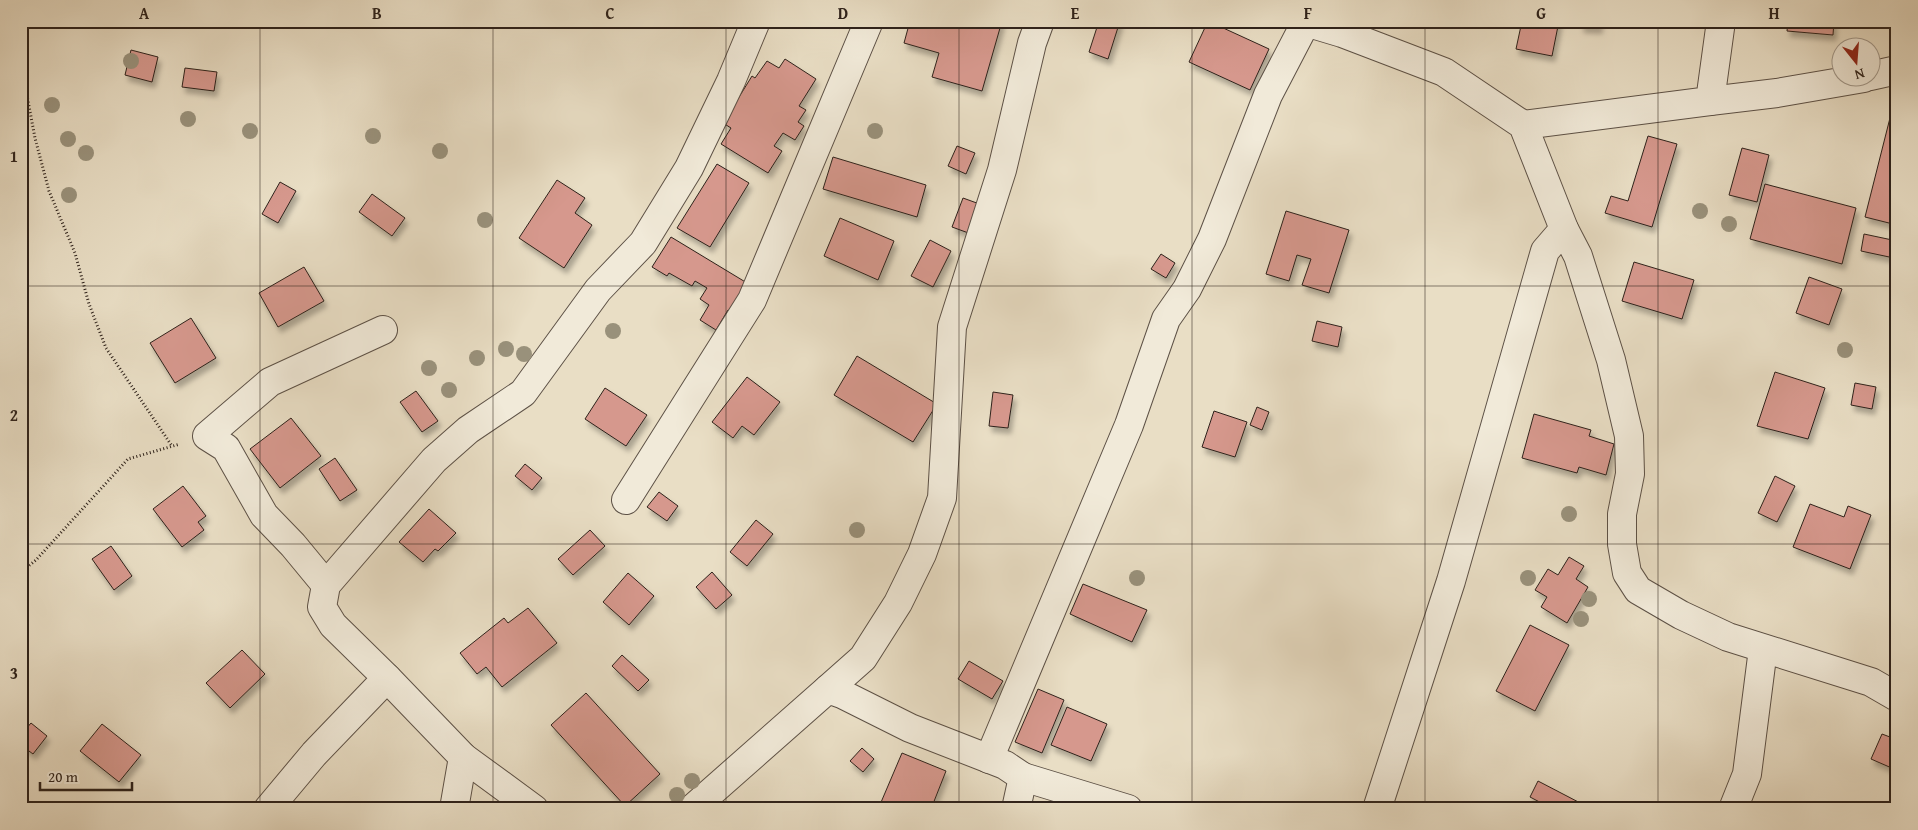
<svg xmlns="http://www.w3.org/2000/svg" width="1918" height="830" font-family="'Gentium Book Plus',serif">
  <defs>
    <filter id="shadow"><feDropShadow dx="3" dy="5.5" stdDeviation="2.5" flood-color="#0004"/></filter>
  </defs>
  <rect width="100%" height="100%" fill="#e9dec5"/>
  <filter id="stains"><feTurbulence type="fractalNoise" baseFrequency=".004" numOctaves="4"/><feColorMatrix values="0 0 0 0 .2 0 0 0 0 .09 0 0 0 0 .02 0 0 0 .5 -.17"/></filter>
  <radialGradient id="worn" r=".72"><stop offset=".6" stop-color="#630" stop-opacity="0"/><stop offset="1" stop-color="#630" stop-opacity=".3"/></radialGradient>
  <g fill="#d6988d" stroke="#2e221b" filter="url(#shadow)">
    <polygon points="910,21 1002,21 982,91 932,77 939,53 904,43"/>
    <polygon points="1099,21 1120,21 1108,59 1089,52"/>
    <polygon points="1208,21 1269,49 1250,90 1189,62"/>
    <polygon points="1522,21 1559,21 1552,56 1516,49"/>
    <polygon points="1581,21 1600,21 1599,28 1581,27"/>
    <polygon points="1788,21 1834,21 1833,35 1787,31"/>
    <polygon points="131,50 158,57 152,82 125,75"/>
    <polygon points="785,59 816,79 799,106 806,110 798,122 804,126 795,140 783,133 774,146 782,151 768,173 721,144 731,128 723,123 752,76 755,78 767,61 779,68"/>
    <polygon points="185,68 217,72 214,91 182,87"/>
    <polygon points="1893,106 1897,107 1897,225 1865,217"/>
    <polygon points="1648,136 1677,144 1652,227 1605,213 1611,196 1628,201"/>
    <polygon points="957,146 975,153 966,174 948,166"/>
    <polygon points="1742,148 1769,155 1757,202 1729,195"/>
    <polygon points="833,157 926,185 917,217 823,189"/>
    <polygon points="717,164 749,183 710,247 677,228"/>
    <polygon points="557,180 585,198 575,213 592,225 564,268 519,238"/>
    <polygon points="280,182 296,191 278,223 262,214"/>
    <polygon points="1765,184 1856,208 1842,264 1750,239"/>
    <polygon points="372,194 405,218 392,236 359,212"/>
    <polygon points="963,198 985,206 974,235 952,227"/>
    <polygon points="1286,211 1349,230 1329,293 1302,285 1311,259 1297,255 1289,281 1266,274"/>
    <polygon points="840,218 894,241 878,280 824,256"/>
    <polygon points="1864,234 1897,241 1894,258 1861,251"/>
    <polygon points="671,237 752,286 734,314 728,310 716,330 700,320 709,305 700,299 707,288 695,281 692,286 669,273 667,276 652,267"/>
    <polygon points="930,240 951,251 933,287 911,276"/>
    <polygon points="1161,254 1175,263 1166,278 1151,269"/>
    <polygon points="1634,262 1694,280 1682,319 1622,301"/>
    <polygon points="304,267 324,301 278,327 259,293"/>
    <polygon points="1809,277 1842,289 1829,325 1796,313"/>
    <polygon points="191,318 216,358 175,383 150,343"/>
    <polygon points="1317,321 1342,327 1338,347 1312,341"/>
    <polygon points="857,356 937,404 913,442 834,395"/>
    <polygon points="1775,372 1825,388 1808,439 1757,426"/>
    <polygon points="747,377 780,402 754,435 742,426 733,438 712,422"/>
    <polygon points="1855,383 1876,387 1872,409 1851,405"/>
    <polygon points="605,388 647,415 626,446 585,419"/>
    <polygon points="416,391 438,421 422,432 400,402"/>
    <polygon points="993,392 1013,395 1008,428 989,426"/>
    <polygon points="1257,407 1269,412 1262,430 1250,425"/>
    <polygon points="1214,411 1247,422 1235,457 1202,447"/>
    <polygon points="1534,414 1591,430 1589,436 1614,444 1606,475 1579,467 1577,473 1522,458"/>
    <polygon points="291,418 321,456 280,488 250,449"/>
    <polygon points="335,458 357,490 340,501 319,469"/>
    <polygon points="525,464 542,478 532,490 515,476"/>
    <polygon points="1775,476 1795,486 1777,522 1758,513"/>
    <polygon points="183,486 206,516 198,522 204,530 182,547 153,509"/>
    <polygon points="659,492 678,506 667,521 647,507"/>
    <polygon points="1810,504 1844,517 1848,506 1871,515 1850,569 1793,547"/>
    <polygon points="429,509 456,533 438,551 435,549 423,562 399,542"/>
    <polygon points="756,520 773,534 747,566 730,552"/>
    <polygon points="590,530 605,546 573,575 558,559"/>
    <polygon points="111,546 132,576 114,590 92,559"/>
    <polygon points="1569,557 1584,566 1576,579 1588,587 1567,623 1541,607 1547,597 1535,590 1548,569 1558,575"/>
    <polygon points="712,572 732,595 716,609 696,587"/>
    <polygon points="628,573 654,596 629,625 603,602"/>
    <polygon points="1083,584 1147,610 1132,642 1070,614"/>
    <polygon points="528,608 557,643 502,687 486,667 477,674 460,653 504,618 508,623"/>
    <polygon points="1530,625 1569,645 1535,711 1496,691"/>
    <polygon points="242,650 265,674 230,708 206,683"/>
    <polygon points="622,655 649,680 638,691 612,666"/>
    <polygon points="969,661 1003,681 992,699 958,679"/>
    <polygon points="1038,689 1064,700 1042,753 1015,742"/>
    <polygon points="586,693 660,774 625,806 551,725"/>
    <polygon points="1067,707 1107,724 1091,761 1051,745"/>
    <polygon points="1897,722 1897,762 1894,769 1871,759 1882,734 1890,737"/>
    <polygon points="31,723 47,736 33,754 21,745 21,735"/>
    <polygon points="102,724 141,755 119,782 80,751"/>
    <polygon points="862,748 874,759 863,772 850,761"/>
    <polygon points="902,753 946,771 931,809 884,809 879,807"/>
    <polygon points="1538,781 1586,806 1584,809 1553,809 1530,797"/>
  </g>
  <g fill="none" stroke-linecap="round" stroke-linejoin="round">
    <defs>
      <g id="minor">
        <polyline points="1302,21 1342,33 1444,72 1523,125 1564,229 1578,256 1611,360 1629,436 1630,474 1622,514 1622,544 1627,573 1638,590 1681,615 1728,637 1871,682 1897,697"/>
        <polyline points="1870,76 1897,70"/>
        <polyline points="1710,101 1777,93 1864,78"/>
        <polyline points="1523,125 1710,101 1721,21"/>
        <polyline points="626,500 752,300 869,21"/>
        <polyline points="326,585 293,545 264,515 226,448 207,436 270,382 383,330"/>
        <polyline points="828,689 863,658 898,603 922,554 942,498 952,327 1002,170 1032,43 1040,21"/>
        <polyline points="989,759 1129,425 1166,319 1187,289 1212,239 1268,95 1306,22"/>
        <polyline points="268,809 314,754 387,678"/>
        <polyline points="454,809 463,757"/>
        <polyline points="534,809 463,757 387,678 333,625 322,607 326,585 434,460 468,430 523,393 598,290 643,243 689,168 731,81 756,21"/>
        <polyline points="692,809 828,689 842,694 910,728 1005,765 1023,777 1128,809"/>
        <polyline points="1016,809 1023,777"/>
        <polyline points="1377,809 1451,581 1545,251 1564,229"/>
        <polyline points="1733,809 1747,774 1763,649"/>
      </g>
    </defs>
    <use href="#minor" stroke="#5d5146" stroke-width="30"/>
    <g stroke="#2e221b" stroke-width="3" stroke-dasharray="1 2.5" stroke-linecap="butt">
      <polyline points="21,64 35,138 49,191 75,253 89,304 106,348 172,446"/>
      <polyline points="21,572 36,560 128,459 180,444"/>
    </g>
    <use href="#minor" stroke="#f1ead9" stroke-width="28"/>
  </g>
  <g fill="#99917b">
    <circle cx="131" cy="61" r="8"/>
    <circle cx="52" cy="105" r="8"/>
    <circle cx="188" cy="119" r="8"/>
    <circle cx="250" cy="131" r="8"/>
    <circle cx="875" cy="131" r="8"/>
    <circle cx="373" cy="136" r="8"/>
    <circle cx="68" cy="139" r="8"/>
    <circle cx="440" cy="151" r="8"/>
    <circle cx="86" cy="153" r="8"/>
    <circle cx="69" cy="195" r="8"/>
    <circle cx="1700" cy="211" r="8"/>
    <circle cx="485" cy="220" r="8"/>
    <circle cx="1729" cy="224" r="8"/>
    <circle cx="613" cy="331" r="8"/>
    <circle cx="506" cy="349" r="8"/>
    <circle cx="1845" cy="350" r="8"/>
    <circle cx="524" cy="354" r="8"/>
    <circle cx="477" cy="358" r="8"/>
    <circle cx="429" cy="368" r="8"/>
    <circle cx="449" cy="390" r="8"/>
    <circle cx="1569" cy="514" r="8"/>
    <circle cx="857" cy="530" r="8"/>
    <circle cx="1137" cy="578" r="8"/>
    <circle cx="1528" cy="578" r="8"/>
    <circle cx="1589" cy="599" r="8"/>
    <circle cx="1581" cy="619" r="8"/>
    <circle cx="692" cy="781" r="8"/>
    <circle cx="677" cy="795" r="8"/>
  </g>
  <path fill="none" stroke="#2e221b" stroke-width="1" stroke-opacity="0.55" d="M260,21V809M493,21V809M726,21V809M959,21V809M1192,21V809M1425,21V809M1658,21V809M21,286H1897M21,544H1897"/>
  <rect width="1918" height="830" fill="none" stroke="#e9dec5" stroke-width="55"/>
  <g transform="translate(1856 62) rotate(163)"><circle r="24" fill="#f1ead9" stroke="#a39a8d"/>
  <path d="M0-4L9 19L0 12L-9 19Z" fill="#8f2418"/>
  <text y="-8" font-size="14" font-weight="bold" text-anchor="middle" fill="#2e221b">N</text>
  </g>
  <path d="M40 782v8h92v-8" fill="none" stroke="#2e221b" stroke-width="2.5"/>
  <text x="48" y="782" font-size="15" fill="#2e221b" stroke="#f1ead9" stroke-width="4" paint-order="stroke">20 m</text>
  <rect x="28" y="28" width="1862" height="774" fill="none" stroke="#2e221b" stroke-width="2"/>
  <g font-size="16" text-anchor="middle" font-weight="bold" fill="#2e221b">
    <text x="144" y="19">A</text>
    <text x="377" y="19">B</text>
    <text x="610" y="19">C</text>
    <text x="843" y="19">D</text>
    <text x="1075" y="19">E</text>
    <text x="1308" y="19">F</text>
    <text x="1541" y="19">G</text>
    <text x="1774" y="19">H</text>
    <text x="14" y="162">1</text>
    <text x="14" y="421">2</text>
    <text x="14" y="679">3</text>
  </g>
  <rect width="100%" height="100%" filter="url(#stains)"/>
  <rect width="100%" height="100%" fill="url(#worn)"/>
</svg>
